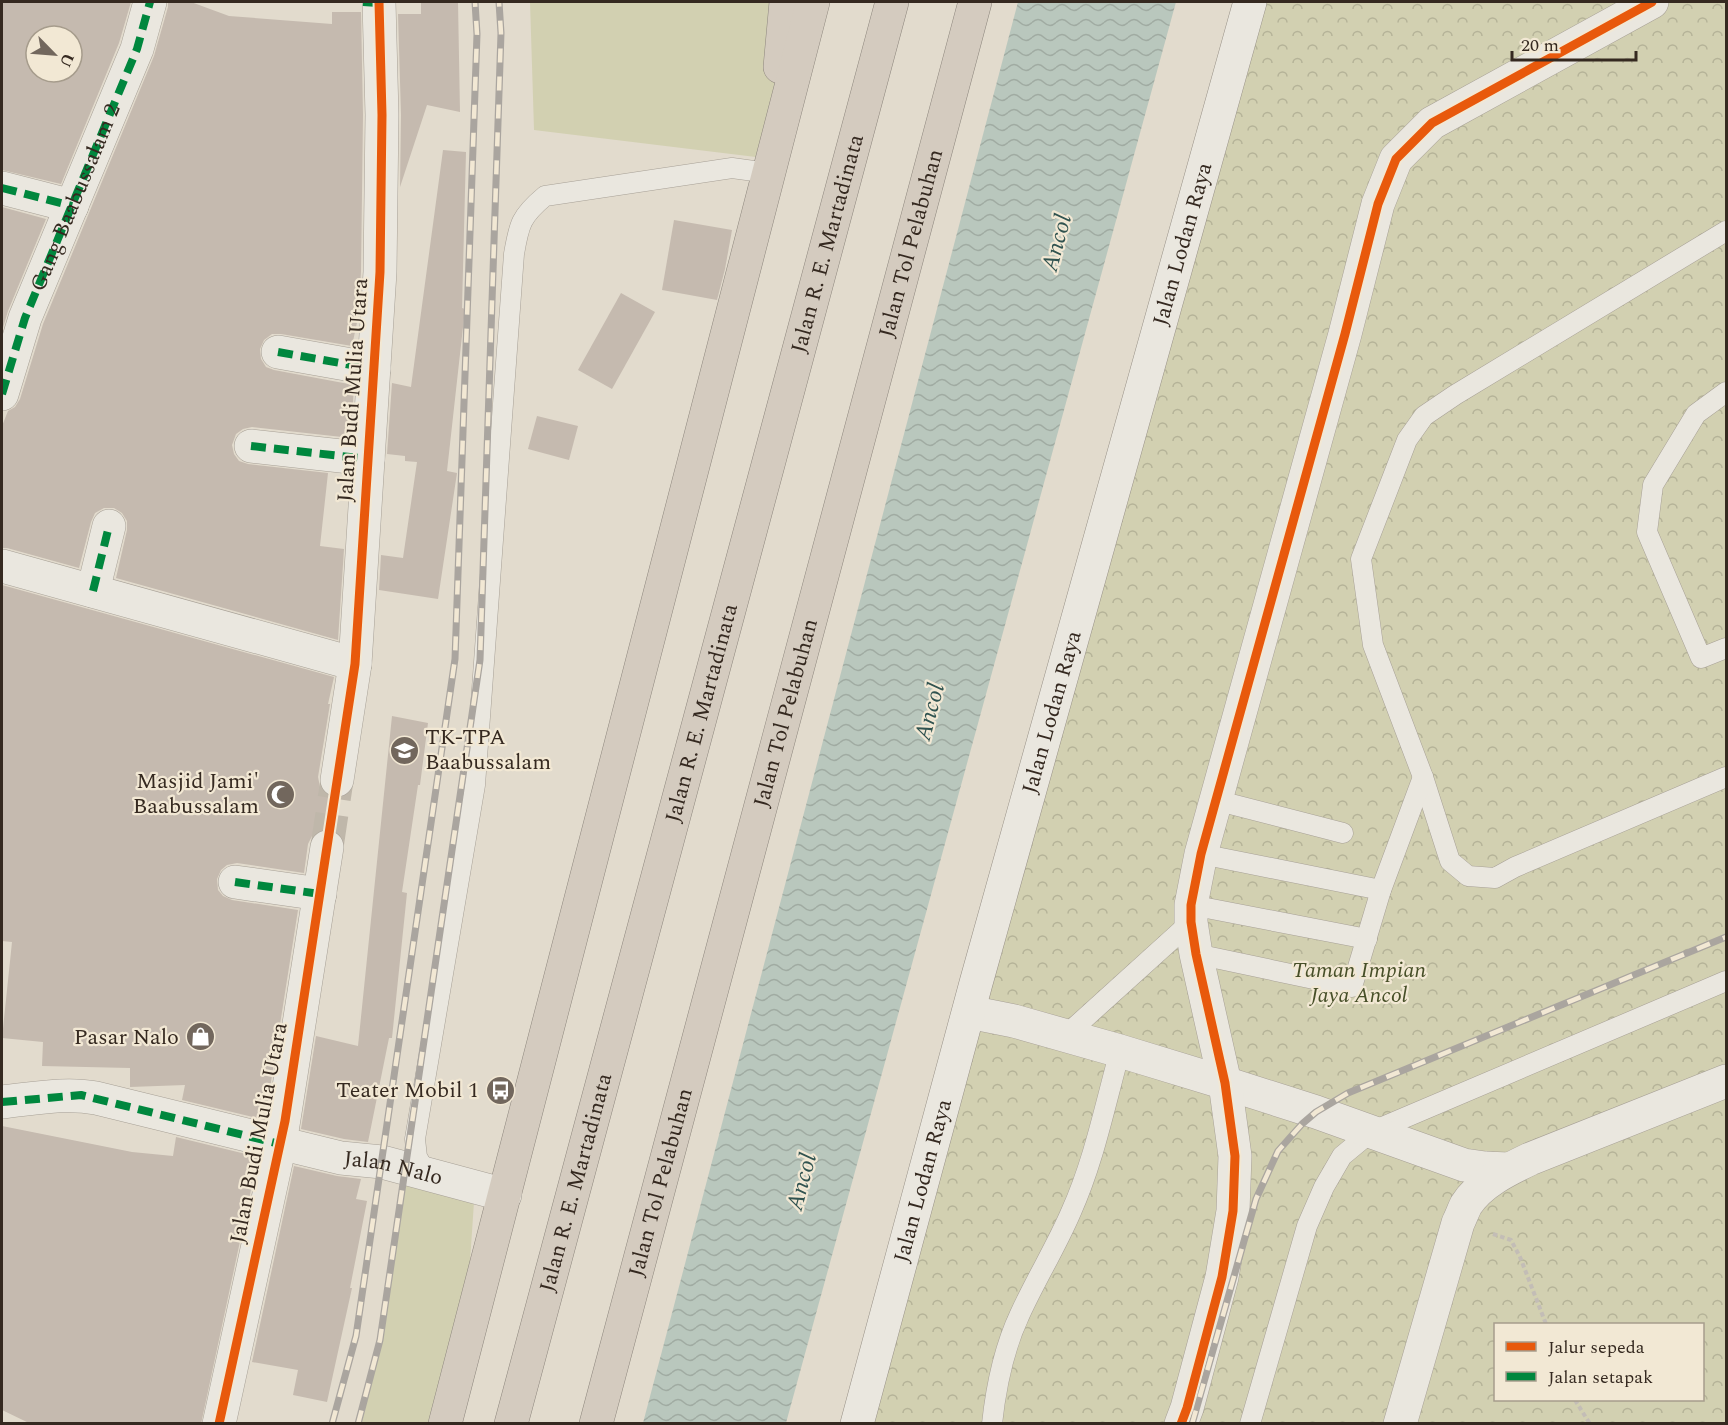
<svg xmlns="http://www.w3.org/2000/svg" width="1728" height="1425" font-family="Spectral,serif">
  <defs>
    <pattern id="park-crowns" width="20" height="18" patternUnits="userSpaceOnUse" patternTransform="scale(1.5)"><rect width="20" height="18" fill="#d2d0b1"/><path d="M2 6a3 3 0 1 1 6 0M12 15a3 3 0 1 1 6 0" fill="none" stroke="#b5b398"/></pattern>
    <pattern id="water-waves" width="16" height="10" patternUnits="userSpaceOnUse" patternTransform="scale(1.5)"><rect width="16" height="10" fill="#b9c7bd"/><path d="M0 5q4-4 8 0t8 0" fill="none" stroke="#a0aba2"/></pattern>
  </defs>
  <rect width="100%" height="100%" fill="#e2dbcd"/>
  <g fill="#d2d0b1">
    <polygon points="530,2 786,2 772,159 534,130"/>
    <polygon points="405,1169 475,1187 464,1351 445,1423 358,1424 380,1340"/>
  </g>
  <path fill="url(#park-crowns)" fill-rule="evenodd" d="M1250,2H1726V1423L859,1424ZM1496,1324H1702V1400H1496Z"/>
  <polygon fill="url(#water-waves)" points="1018,2 1176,2 786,1423 643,1423"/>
  <g fill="#c5baaf" fill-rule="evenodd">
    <path d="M2,2H131L119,43L61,184L2,170ZM36,36H72V72H36Z"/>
    <polygon points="168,2 191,2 229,16 332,24 332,12 361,12 363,115 361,271 359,313 352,346 281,334 272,334 264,340 260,349 261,359 266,367 274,370 354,385 351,438 252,427 243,429 236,434 232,445 234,454 239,461 248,464 328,473 320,546 344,549 338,640 116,578 127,530 127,521 122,513 114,508 104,508 95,513 91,522 79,568 7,548 2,548 2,426 8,411 15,407 20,399 43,324 154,56 168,7"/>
    <polygon points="421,2 458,2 460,112 427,105 400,187 401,115 398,14 421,14"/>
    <polygon points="443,150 466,152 462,308 465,309 447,471 457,473 438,599 379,590 381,555 403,558 417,462 405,461 405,456 387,454 392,383 411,387"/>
    <polygon points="2,207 46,219 8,311 2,331"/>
    <polygon points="674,220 732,230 725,269 717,300 662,290"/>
    <polygon points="621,293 655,312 612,389 578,370"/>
    <polygon points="537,416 578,426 569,460 528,449"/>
    <polygon points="2,585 334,677 328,704 330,704 318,777 320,787 325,794 330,797 325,829 320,830 312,836 308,844 304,873 237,863 227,865 221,870 217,879 218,890 223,896 232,900 298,910 265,1120 182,1100 185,1085 130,1087 130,1068 42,1066 43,1042 2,1038 12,942 2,941"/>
    <polygon points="392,716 428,723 420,785 418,785 402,892 407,893 392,1038 389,1038 368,1142 344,1139 301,1129 316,1036 358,1046"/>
    <polygon points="2,1126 132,1152 173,1156 176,1137 258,1157 201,1424 31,1424 2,1410"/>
    <polygon points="294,1166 337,1176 361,1179 356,1199 367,1201 350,1288 352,1288 327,1402 293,1395 298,1370 252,1362"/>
  </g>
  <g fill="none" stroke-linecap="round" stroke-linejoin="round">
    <polyline stroke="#bfb7aa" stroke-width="33" stroke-dasharray="33 16" stroke-linecap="butt" points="327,847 337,780"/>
    <defs>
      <g id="lane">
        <polyline points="1726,231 1455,395 1424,416 1407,440 1361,559 1373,645 1423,777 1450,861 1468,876 1495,878 1515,867 1726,777"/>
        <polyline points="1726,392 1696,414 1653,485 1647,532 1701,658 1726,648"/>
        <polyline points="1215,800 1343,833"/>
        <polyline points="1201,854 1381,890"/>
        <polyline points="1191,905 1367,939"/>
        <polyline points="1196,954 1352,987 1381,890 1423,777"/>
        <polyline points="1065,1036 1191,922"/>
        <path d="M427,1174L417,1157L415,1139L475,785L514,254C519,224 521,216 545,196L732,168L768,173"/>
        <path d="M992,1424C996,1386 1004,1348 1020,1314C1036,1279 1056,1247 1071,1212C1094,1161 1105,1105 1120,1051"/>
        <polyline points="1250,1424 1307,1226 1324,1187 1342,1156 1371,1132 1726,981"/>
      </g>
      <g id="street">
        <polyline points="2,188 72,206"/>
        <polyline points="278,352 374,369"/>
        <polyline points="2,394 25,318 137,49 150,2"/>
        <polyline points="251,446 368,459"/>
        <polyline points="2,566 355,664"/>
        <polyline points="93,591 109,526"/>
        <polyline points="337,780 355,664 380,272 382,115 379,2"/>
        <polyline points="235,882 320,894"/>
        <polyline points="969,1012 1014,1021 1120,1051 1225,1083 1316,1112 1464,1165 1485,1168 1508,1169"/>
        <path id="s1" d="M2,1102C33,1099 65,1092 96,1098L341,1158L382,1162L505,1195"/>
        <polyline points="219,1424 280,1144 327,847"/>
        <polyline points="1181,1424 1187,1408 1222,1277 1233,1211 1235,1156 1225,1083 1196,954 1191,922 1191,905 1201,854 1345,334 1378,204 1396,159 1432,123 1652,2"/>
        <path d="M1400,1424L1458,1223C1461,1217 1463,1211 1466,1205C1480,1183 1507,1170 1530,1159L1726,1081"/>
      </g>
      <g id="secondary">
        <path id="s2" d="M857,1424L976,983L1250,2"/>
      </g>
      <g id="highway">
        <polyline points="780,67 786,2"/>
        <polyline points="445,1424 813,2"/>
        <path id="s3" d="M511,1424L892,2"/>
        <path id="s4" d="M596,1424L975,2"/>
      </g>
    </defs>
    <use href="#lane" stroke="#a7a096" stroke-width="21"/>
    <use href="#street" stroke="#a7a096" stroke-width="34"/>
    <use href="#secondary" stroke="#979086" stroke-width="34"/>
    <use href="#highway" stroke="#8d867d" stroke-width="34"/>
    <g stroke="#c3bdb6" stroke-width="4" stroke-dasharray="4.5 3" stroke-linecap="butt">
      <polyline points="1493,1234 1511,1240 1520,1257 1546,1324"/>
      <polyline points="1575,1400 1590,1424"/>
    </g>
    <use href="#lane" stroke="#eae7df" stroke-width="20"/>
    <use href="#street" stroke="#eae7df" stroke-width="33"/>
    <use href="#secondary" stroke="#eae7df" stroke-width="33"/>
    <use href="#highway" stroke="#d4cbbf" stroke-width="33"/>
    <defs>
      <g id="rail">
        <polyline points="332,1424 356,1336 455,659 477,34 475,2"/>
        <polyline points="358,1424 380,1340 480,660 501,33 499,2"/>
        <polyline points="1192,1424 1256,1199 1278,1151 1302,1124 1316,1112 1348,1093 1726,937"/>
      </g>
    </defs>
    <use href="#rail" stroke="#aaa59f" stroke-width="7"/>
    <use href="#rail" stroke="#f2e8d4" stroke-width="4.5" stroke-dasharray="14" stroke-linecap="butt"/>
    <g stroke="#00873e" stroke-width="8" stroke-dasharray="15 8" stroke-linecap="butt">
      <polyline points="363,2 379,3"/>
      <polyline points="2,188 72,206"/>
      <polyline points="278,352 374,369"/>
      <path id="s5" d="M2,394L25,318L137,49L150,2"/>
      <polyline points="251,446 368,459"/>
      <polyline points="93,591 109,526"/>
      <polyline points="235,882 320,894"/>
      <polyline points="2,1102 81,1095 280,1144"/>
    </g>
    <defs>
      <g id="cycleway">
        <polyline points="219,1424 285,1121 355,664 380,272 382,115 379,2"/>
        <polyline points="1181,1424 1187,1408 1222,1277 1233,1211 1235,1156 1225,1083 1196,954 1191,922 1191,905 1201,854 1345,334 1378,204 1396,159 1432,123 1652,2"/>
      </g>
    </defs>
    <use href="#cycleway" stroke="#f2e8d4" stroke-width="13"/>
    <use href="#cycleway" stroke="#e8590c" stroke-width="9"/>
  </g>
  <defs>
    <symbol id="school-disc" viewBox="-11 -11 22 22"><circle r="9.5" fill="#72675d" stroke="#f2e8d4"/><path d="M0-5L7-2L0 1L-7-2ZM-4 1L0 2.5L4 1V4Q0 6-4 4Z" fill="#fff"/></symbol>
    <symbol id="mosque-disc" viewBox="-11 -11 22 22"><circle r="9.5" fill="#72675d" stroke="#f2e8d4"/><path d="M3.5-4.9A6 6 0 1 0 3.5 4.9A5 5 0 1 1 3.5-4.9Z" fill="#fff"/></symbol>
    <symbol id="shop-disc" viewBox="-11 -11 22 22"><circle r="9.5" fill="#72675d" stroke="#f2e8d4"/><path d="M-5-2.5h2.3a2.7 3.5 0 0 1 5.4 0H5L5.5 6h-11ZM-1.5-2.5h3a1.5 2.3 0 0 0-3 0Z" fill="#fff"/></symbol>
    <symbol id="bus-disc" viewBox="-11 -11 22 22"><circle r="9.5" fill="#72675d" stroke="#f2e8d4"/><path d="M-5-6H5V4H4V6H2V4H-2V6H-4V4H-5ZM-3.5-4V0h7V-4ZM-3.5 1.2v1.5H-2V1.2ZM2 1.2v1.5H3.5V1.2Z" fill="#fff"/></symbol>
  </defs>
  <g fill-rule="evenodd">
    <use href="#school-disc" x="388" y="734" width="33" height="33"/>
    <use href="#mosque-disc" x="264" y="778" width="33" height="33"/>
    <use href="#shop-disc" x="184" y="1020" width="33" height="33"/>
    <use href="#bus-disc" x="484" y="1074" width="33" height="33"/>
  </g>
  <g text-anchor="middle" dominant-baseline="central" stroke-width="4.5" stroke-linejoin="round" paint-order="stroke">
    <g font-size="22" fill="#352920" stroke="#f2e8d4">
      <text stroke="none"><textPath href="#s5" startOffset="210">Gang Baabussalam 2</textPath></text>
      <text stroke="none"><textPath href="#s3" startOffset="1222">Jalan R. E. Martadinata</textPath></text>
      <text stroke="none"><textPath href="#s4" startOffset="1222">Jalan Tol Pelabuhan</textPath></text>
      <text stroke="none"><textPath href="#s2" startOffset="1224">Jalan Lodan Raya</textPath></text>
      <text transform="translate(353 390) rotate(-86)">Jalan Budi Mulia Utara</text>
      <text stroke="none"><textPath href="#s4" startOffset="736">Jalan Tol Pelabuhan</textPath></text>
      <text stroke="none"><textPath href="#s2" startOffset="738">Jalan Lodan Raya</textPath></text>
      <text stroke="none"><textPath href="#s3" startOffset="736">Jalan R. E. Martadinata</textPath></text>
      <text transform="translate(259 1133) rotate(-79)">Jalan Budi Mulia Utara</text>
      <text stroke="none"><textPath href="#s1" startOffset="400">Jalan Nalo</textPath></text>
      <text stroke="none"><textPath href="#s2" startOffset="252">Jalan Lodan Raya</textPath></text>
      <text stroke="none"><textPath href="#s3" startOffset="250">Jalan R. E. Martadinata</textPath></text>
      <text stroke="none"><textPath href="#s4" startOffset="250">Jalan Tol Pelabuhan</textPath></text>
    </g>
    <g font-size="22" fill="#352920" stroke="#f2e8d4" text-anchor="end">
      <text x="425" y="737" text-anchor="start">TK-TPA<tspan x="425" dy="25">Baabussalam</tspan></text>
      <text x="259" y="781">Masjid Jami'<tspan x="259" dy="25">Baabussalam</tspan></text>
      <text x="179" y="1037">Pasar Nalo</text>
      <text x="479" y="1090">Teater Mobil 1</text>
    </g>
    <g font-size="22" font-style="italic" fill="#474f28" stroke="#f2e8d4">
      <text x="1359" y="970">Taman Impian<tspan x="1359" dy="25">Jaya Ancol</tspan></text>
    </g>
    <g font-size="24" font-style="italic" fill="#305350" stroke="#f2e8d4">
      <text transform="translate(1057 243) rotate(-75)">Ancol</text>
      <text transform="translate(930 712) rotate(-75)">Ancol</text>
      <text transform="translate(802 1182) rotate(-75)">Ancol</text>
    </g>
  </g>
  <rect width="1728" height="1425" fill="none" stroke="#352920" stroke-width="6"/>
  <rect x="1494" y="1323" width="210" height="78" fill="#f2e8d4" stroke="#a69c8c" stroke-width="1.5"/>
  <rect x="1506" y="1342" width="30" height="9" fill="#e8590c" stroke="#a69c8c" stroke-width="1.5"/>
  <text x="1548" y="1353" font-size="18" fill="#352920">Jalur sepeda</text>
  <rect x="1506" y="1372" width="30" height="9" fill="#00873e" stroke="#a69c8c" stroke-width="1.5"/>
  <text x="1548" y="1383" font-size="18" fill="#352920">Jalan setapak</text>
  <g transform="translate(54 54) rotate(115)"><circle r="28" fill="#f2e8d4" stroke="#a69c8c" stroke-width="1.5"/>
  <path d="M0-4.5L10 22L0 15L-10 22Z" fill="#72675d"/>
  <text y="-9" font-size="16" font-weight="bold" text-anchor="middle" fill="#352920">U</text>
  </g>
  <path d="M1512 51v9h124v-9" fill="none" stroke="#352920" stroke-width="3"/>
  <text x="1521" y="51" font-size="18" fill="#352920" stroke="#f2e8d4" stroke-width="4.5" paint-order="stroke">20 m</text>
</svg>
